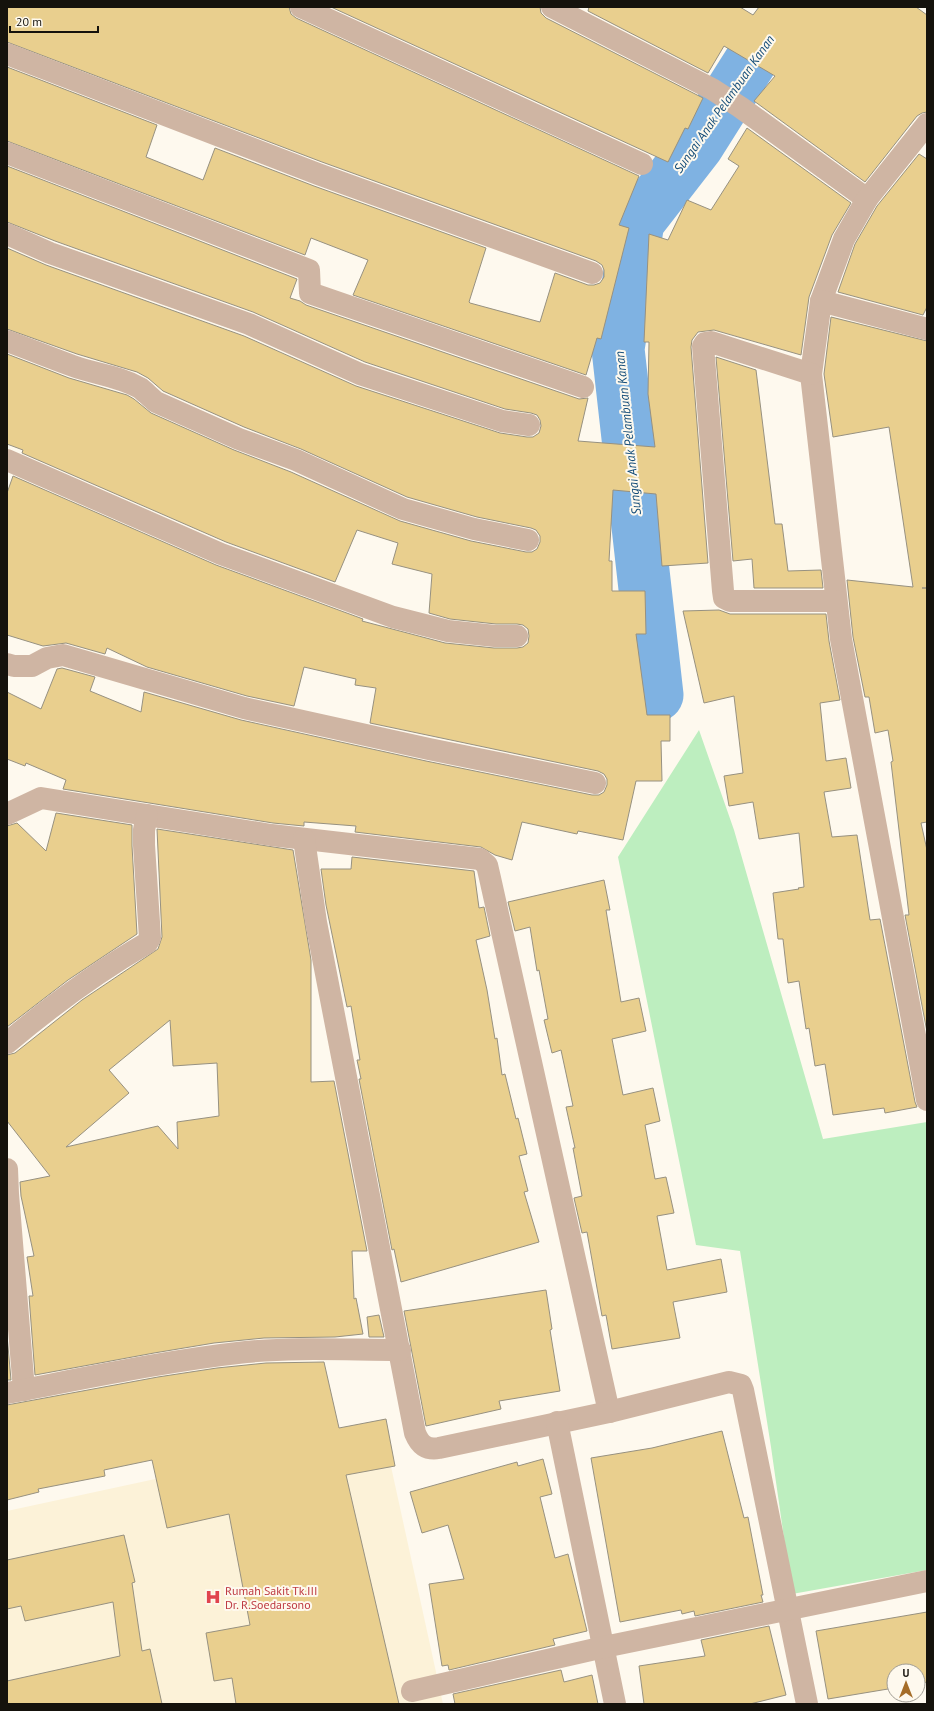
<svg xmlns="http://www.w3.org/2000/svg" width="934" height="1711" font-family="'PT Sans',sans-serif">
  <rect width="100%" height="100%" fill="#fef9ee"/>
  <polygon fill="#fcf2d8" points="383,1430 443,1704 7,1704 7,1511"/>
  <polygon fill="#bdeebf" points="699,730 734,830 823,1139 927,1122 927,1570 792,1594 771,1447 740,1251 696,1245 618,857"/>
  <g fill="none" stroke-linecap="round" stroke-linejoin="round">
    <polyline stroke="#7fb2e2" stroke-width="53" points="657,695 618,349 638,222 697,146 752,59 793,7"/>
  </g>
  <g fill="#e9cf8e" stroke="#979180" fill-rule="evenodd">
    <polygon points="7,7 289,7 291,14 296,18 639,176 619,225 629,228 601,339 597,338 586,375 353,295 368,260 311,238 305,255 7,141 7,67 157,125 146,157 203,180 215,148 314,186 486,248 469,302 470,303 540,322 555,273 588,285 594,285 600,283 604,277 604,270 602,265 596,261 322,162 7,42"/>
    <polygon points="331,7 540,7 541,13 546,18 703,98 688,129 685,128 668,162"/>
    <polygon points="589,7 740,7 753,15 759,7 916,7 927,15 927,112 922,113 917,116 865,182 754,101 775,76 724,46 708,73 588,11"/>
    <polygon points="747,128 851,203 832,235 809,297 801,355 714,330 698,332 692,340 691,347 708,563 662,566 656,494 613,490 609,561 612,561 612,591 645,591 646,634 636,634 647,715 670,715 670,741 661,741 662,781 636,781 623,840 578,831 577,834 522,822 512,860 495,855 481,847 355,832 356,826 304,822 304,826 273,823 63,789 66,780 26,763 25,766 7,759 7,692 41,709 57,669 62,668 95,677 90,691 141,712 144,692 241,720 426,761 592,795 599,795 604,792 607,785 607,779 604,774 598,771 370,723 376,688 355,685 356,679 304,667 294,706 247,696 147,667 107,648 105,654 66,643 43,646 7,635 7,493 13,476 216,565 363,619 362,621 445,643 494,648 517,648 523,647 528,643 529,636 528,629 523,625 517,624 496,624 450,619 429,613 432,574 392,564 398,543 357,530 335,582 226,542 22,453 23,450 7,444 7,354 69,378 127,395 134,399 151,413 234,450 291,472 400,521 471,541 526,552 532,552 537,549 540,542 540,536 536,530 531,528 477,517 407,497 301,449 244,427 163,391 148,378 137,372 77,354 7,329 7,248 46,265 244,336 356,386 500,433 527,437 533,437 539,433 541,426 540,420 537,415 531,413 505,409 365,362 253,312 55,241 7,222 7,166 297,279 290,298 300,301 306,305 579,399 588,398 578,441 655,447 648,394 649,342 644,342 649,234 668,240 687,200 711,210 739,166 728,159"/>
    <polygon points="919,154 927,159 927,307 923,315 838,292 855,244 877,206"/>
    <polygon points="831,317 927,341 927,588 922,588 927,588 927,822 921,823 927,850 927,1032 905,915 909,915 891,762 893,761 888,730 875,733 869,697 865,697 853,637 847,580 913,587 889,427 833,437 824,374"/>
    <polygon points="716,357 756,370 775,524 782,524 788,571 821,570 823,588 754,588 752,559 733,561"/>
    <polygon points="719,610 730,614 826,614 829,641 840,700 820,703 826,761 846,758 851,788 824,792 832,837 857,835 870,920 880,919 915,1102 917,1107 885,1113 884,1108 833,1115 825,1064 815,1066 809,1028 806,1029 799,981 788,983 783,939 778,939 773,893 799,889 798,888 804,887 799,833 759,839 753,802 729,806 724,776 743,773 734,696 704,703 683,611"/>
    <polygon points="56,813 132,825 132,846 137,934 68,980 7,1027 7,826 17,823 46,851"/>
    <path d="M157,829L293,850L311,960V1082L334,1081L367,1251H352L354,1299L356,1298L363,1334L335,1337L264,1338L214,1343L154,1353L35,1375L29,1296H33L27,1257L34,1256L21,1196L20,1182L50,1176L7,1121V1055L15,1053L82,1000L158,949L162,937ZM170,1020L173,1066L217,1063L219,1116L177,1122L178,1149L158,1126L66,1147L129,1093L109,1070Z"/>
    <polygon points="352,857 474,871 479,908 484,907 490,936 476,940 487,990 495,1039 497,1038 502,1075 505,1074 516,1119 518,1118 527,1154 519,1156 528,1191 524,1192 539,1242 401,1282 394,1249 392,1250 359,1079 361,1079 357,1060 360,1060 351,1006 347,1007 326,905 321,869 351,869"/>
    <polygon points="604,880 610,910 606,910 621,1002 639,998 646,1031 612,1039 623,1095 653,1088 660,1121 645,1125 655,1179 666,1177 674,1213 657,1216 667,1270 721,1259 727,1292 673,1302 680,1338 612,1349 606,1315 602,1316 587,1232 582,1233 574,1198 582,1196 573,1148 575,1148 566,1107 573,1106 561,1050 552,1053 544,1020 548,1019 539,970 537,971 530,927 515,931 508,902"/>
    <polygon points="546,1290 552,1329 550,1330 560,1391 499,1401 501,1409 426,1426 404,1311"/>
    <polygon points="379,1315 384,1337 369,1337 367,1317"/>
    <polygon points="7,1335 11,1380 7,1380"/>
    <polygon points="324,1362 339,1428 386,1419 395,1466 346,1475 399,1704 236,1704 232,1678 214,1681 206,1633 250,1625 229,1514 167,1528 152,1460 104,1470 105,1476 38,1489 39,1492 7,1500 7,1405 158,1377 217,1368 266,1363"/>
    <polygon points="722,1431 744,1518 748,1517 763,1595 761,1595 763,1602 695,1616 694,1611 682,1614 681,1610 620,1622 591,1458 652,1448"/>
    <polygon points="543,1459 552,1494 540,1497 555,1558 568,1554 587,1631 553,1639 555,1645 449,1670 448,1665 442,1666 429,1584 464,1579 448,1525 422,1533 410,1492 517,1462 518,1466"/>
    <polygon points="124,1535 135,1582 132,1583 142,1651 150,1649 162,1704 7,1704 7,1681 120,1656 113,1602 25,1621 21,1606 7,1609 7,1560"/>
    <polygon points="927,1612 927,1682 918,1684 918,1671 894,1671 894,1688 828,1699 816,1631"/>
    <polygon points="769,1626 786,1695 750,1704 644,1704 639,1666 705,1656 701,1640"/>
    <polygon points="561,1670 564,1682 592,1675 598,1704 455,1704 453,1694"/>
  </g>
  <g fill="none" stroke-linecap="round" stroke-linejoin="round">
    <g stroke="#cfb5a3" stroke-width="22">
      <polyline points="301,7 642,164"/>
      <polyline points="552,7 712,89 740,107 867,199"/>
      <polyline points="7,54 318,174 592,273"/>
      <polyline points="927,124 867,199 844,239 821,301 811,374 841,639 927,1100"/>
      <polyline points="7,153 309,270 310,293 583,387"/>
      <polyline points="7,234 50,253 249,324 360,374 502,421 529,425"/>
      <polyline points="821,301 927,329"/>
      <path d="M7,341C29,349 51,358 73,366C95,374 119,376 140,388C143,390 151,398 156,402L239,439L296,460L403,509L474,529L528,540"/>
      <polyline points="811,374 711,342 705,343 703,346 723,591 724,598 730,601 836,601"/>
      <polyline points="7,460 221,554 393,617 448,631 495,636 517,636"/>
      <polyline points="7,664 14,666 32,666 47,658 63,655 244,708 429,749 595,783"/>
      <polyline points="7,814 41,798 271,835 480,859 487,865 490,878 609,1412"/>
      <path d="M304,839L316,922L415,1433C420,1445 426,1450 439,1448L609,1412L729,1382L741,1385L743,1390L807,1704"/>
      <path d="M7,1043C51,1006 97,972 147,943L150,938L144,845V830L147,815"/>
      <polyline points="7,1169 8,1194 24,1390"/>
      <path d="M7,1393C86,1378 165,1361 246,1352C296,1347 349,1350 400,1350"/>
      <polyline points="557,1422 615,1704"/>
      <polyline points="412,1691 604,1647 927,1581"/>
    </g>
  </g>
  <defs>
    <symbol id="hospital-bare" viewBox="-9 -9 18 18"><path d="M-5-5h3v3.5h4V-5h3V5h-3V1.5h-4V5h-3Z" fill="#e0444e" stroke="#fef9ee" stroke-width="2.5" paint-order="stroke"/></symbol>
  </defs>
  <g fill-rule="evenodd">
    <use href="#hospital-bare" x="202" y="1586" width="22" height="22"/>
  </g>
  <g text-anchor="middle" dominant-baseline="central" stroke-width="4" stroke-linejoin="round" paint-order="stroke">
    <g font-size="12" fill="#be3a42" stroke="#fef9ee" text-anchor="start">
      <text x="225" y="1590">Rumah Sakit Tk.III<tspan x="225" dy="14">Dr. R.Soedarsono</tspan></text>
    </g>
    <g font-size="13" font-style="italic" fill="#114a77" stroke="#fef9ee">
      <text transform="translate(724 104) rotate(-55)">Sungai Anak Pelambuan Kanan</text>
      <text transform="translate(628 433) rotate(-96)">Sungai Anak Pelambuan Kanan</text>
    </g>
  </g>
  <rect width="934" height="1711" fill="none" stroke="#15120c" stroke-width="16"/>
  <g transform="translate(906 1683)"><circle r="19" fill="#fef9ee" stroke="#a19d94"/>
  <path d="M0-3L7 15L0 10L-7 15Z" fill="#a56d29"/>
  <text y="-6" font-size="11" font-weight="bold" text-anchor="middle" fill="#15120c">U</text>
  </g>
  <path d="M10 26v6h88v-6" fill="none" stroke="#15120c" stroke-width="2"/>
  <text x="16" y="26" font-size="12" fill="#15120c" stroke="#fef9ee" stroke-width="3" paint-order="stroke">20 m</text>
</svg>
